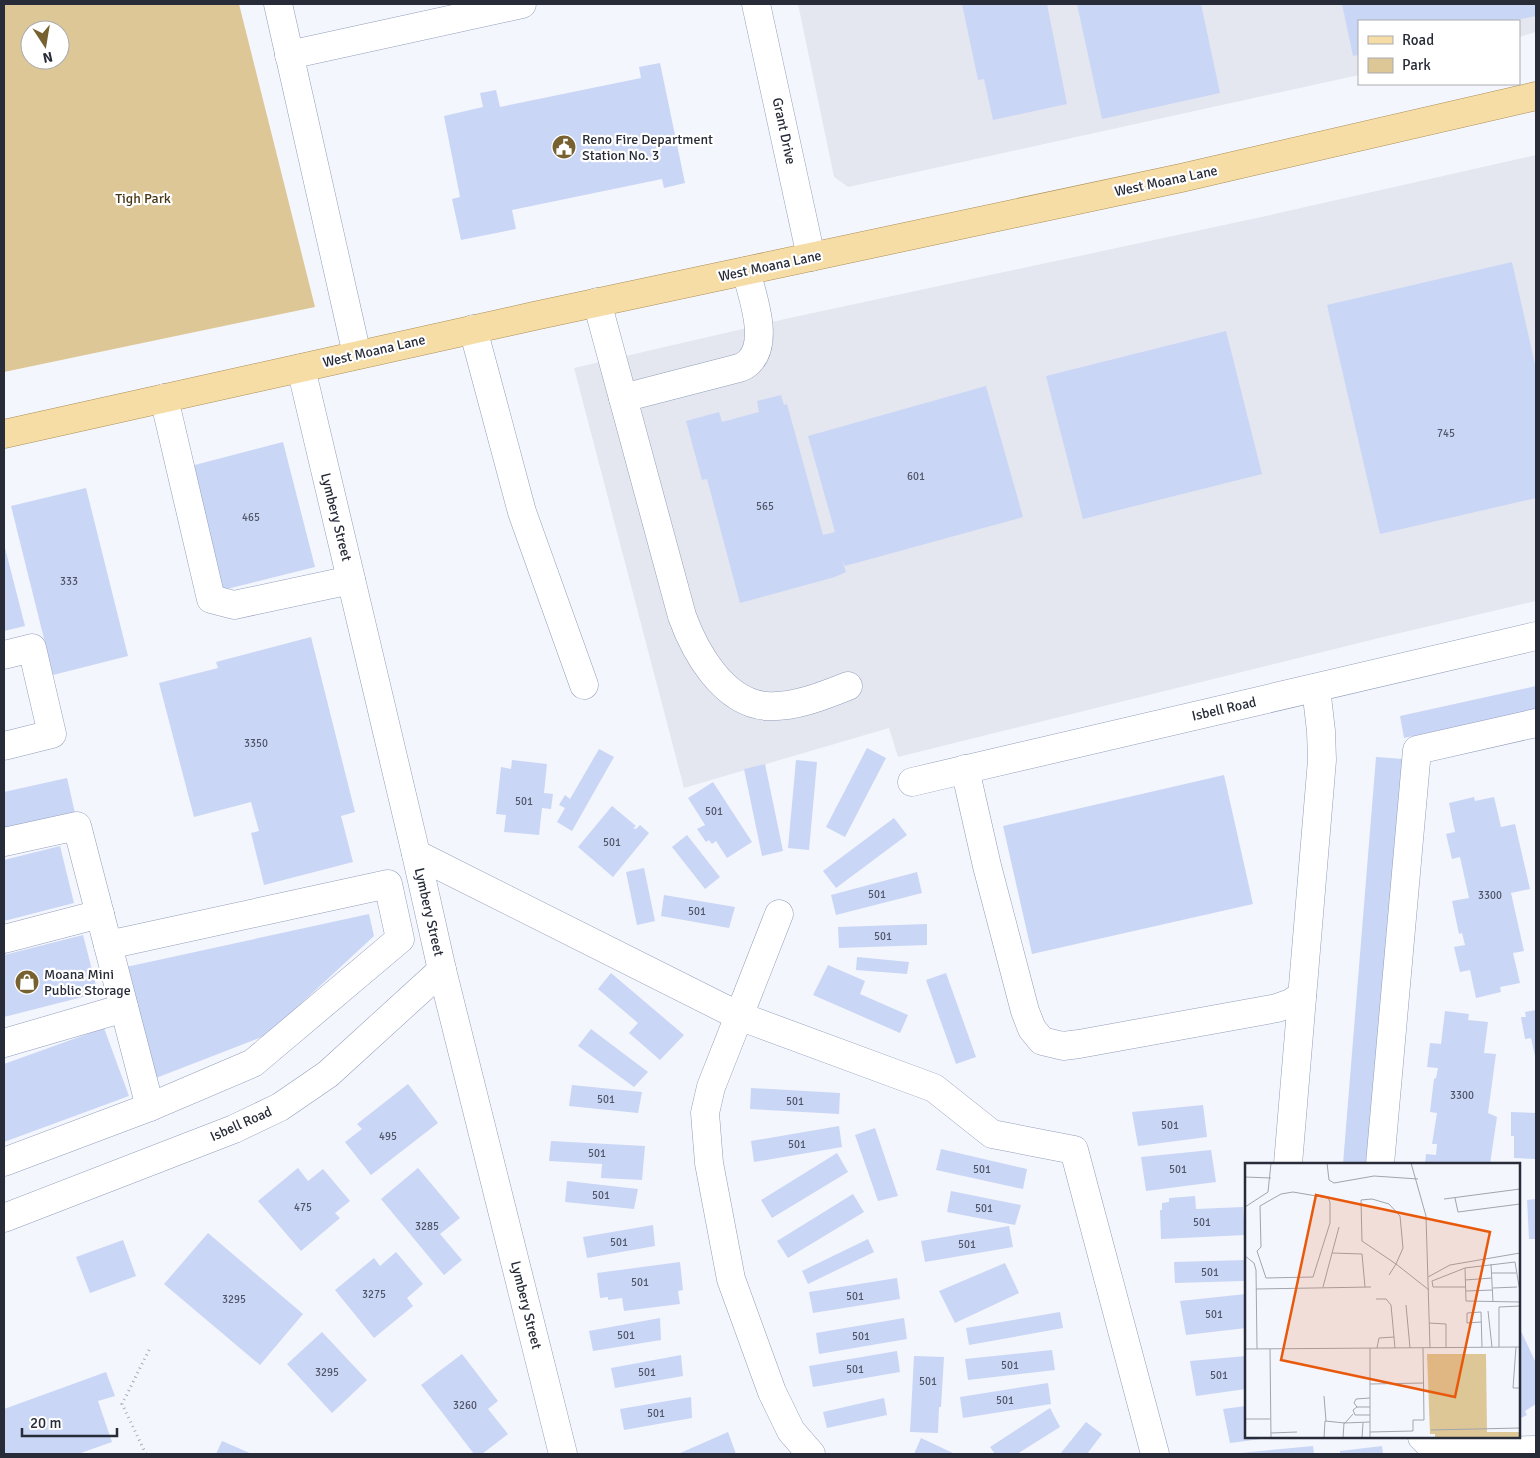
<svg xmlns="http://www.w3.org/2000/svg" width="1540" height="1458" font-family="Signika,sans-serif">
  <rect width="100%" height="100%" fill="#f4f6fd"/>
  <g fill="#e4e7ef">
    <polygon points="798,4 1536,4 1536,32 1519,37 1519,21 1359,21 1359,75 848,187 834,177"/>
    <polygon points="1536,155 1536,601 1383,637 898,757 889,728 684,788 574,368 785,319 1266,216"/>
  </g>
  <path fill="#dec797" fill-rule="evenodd" d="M4,4H239L315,307L4,372ZM30,30H60V60H30Z"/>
  <g fill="#cad6f6">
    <polygon points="962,4 1047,4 1067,104 993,120 984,79 978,80"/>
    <polygon points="1077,4 1201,4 1220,93 1102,119"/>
    <polygon points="1342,4 1536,4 1536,16 1511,21 1359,21 1359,55 1353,56"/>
    <polygon points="660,63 685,183 664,188 662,179 512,210 516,229 461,240 452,199 460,197 444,116 483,107 480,93 496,90 500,107 641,78 639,67"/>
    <polygon points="1512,262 1536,369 1536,498 1380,534 1327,305"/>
    <polygon points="1226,331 1262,474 1083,519 1046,376"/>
    <polygon points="986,386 1023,517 845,566 842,560 846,572 835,577 740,603 707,479 702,480 686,421 719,412 722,422 759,412 757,401 781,395 784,405 787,404 823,535 835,532 808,436"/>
    <polygon points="283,442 315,567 219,591 187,467"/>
    <polygon points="86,488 128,656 53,675 11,506"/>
    <polygon points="4,544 25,626 4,631"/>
    <polygon points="311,637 355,812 341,816 353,862 264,885 251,833 259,831 251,802 194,817 159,683 218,668 216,662"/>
    <polygon points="1536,686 1536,709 1404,738 1400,716"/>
    <polygon points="867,748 886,758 845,837 826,827"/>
    <polygon points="599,749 614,757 572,831 557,822 565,808 559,805 565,795 570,799"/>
    <polygon points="1376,757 1404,759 1371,1164 1343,1164"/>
    <polygon points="512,760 547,764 544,793 553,794 551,809 542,808 539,835 504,832 506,815 496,814 501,767 511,769"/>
    <polygon points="796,760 817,762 809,850 788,848"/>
    <polygon points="765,764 783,851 762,856 744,769"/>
    <polygon points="1224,775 1253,904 1032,954 1003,826"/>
    <polygon points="67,778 75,813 4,829 4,792"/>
    <polygon points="713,782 752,842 727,858 716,841 712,844 709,840 706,842 697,829 705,825 688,798"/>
    <polygon points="1474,797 1475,801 1494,797 1501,827 1515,824 1530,889 1511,893 1524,951 1513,953 1520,983 1500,987 1501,992 1476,998 1470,970 1460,972 1454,947 1465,945 1462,933 1459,934 1452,901 1469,898 1460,857 1452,859 1446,834 1455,832 1449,803"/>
    <polygon points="612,806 636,826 633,828 636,829 640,825 649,833 613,877 578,847"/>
    <polygon points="894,818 907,835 836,888 823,871"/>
    <polygon points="687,835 720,877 705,889 672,847"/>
    <polygon points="60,846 74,903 4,921 4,860"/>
    <polygon points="644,868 655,921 637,925 626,872"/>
    <polygon points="917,872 922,893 836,915 831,895"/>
    <polygon points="664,895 735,907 729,928 661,916"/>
    <polygon points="369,914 374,936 267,1035 156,1078 126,967"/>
    <polygon points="927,924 927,945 839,948 838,927"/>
    <polygon points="83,935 98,993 4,1017 4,955"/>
    <polygon points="857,957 909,962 907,974 856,970"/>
    <polygon points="828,965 865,981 860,994 908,1015 900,1033 813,995"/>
    <polygon points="611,973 684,1035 660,1060 629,1033 638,1023 598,989"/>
    <polygon points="946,973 976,1057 956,1064 926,980"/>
    <polygon points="1536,1010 1536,1056 1535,1056 1531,1038 1525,1039 1521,1017 1526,1017 1525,1012"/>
    <polygon points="1445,1011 1469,1014 1468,1020 1488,1022 1484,1053 1496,1054 1488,1113 1497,1117 1490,1164 1425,1164 1426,1154 1436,1155 1437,1144 1432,1144 1437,1113 1430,1112 1434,1079 1436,1078 1438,1068 1427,1067 1430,1043 1441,1044"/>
    <polygon points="104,1028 129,1096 4,1142 4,1064"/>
    <polygon points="591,1029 648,1072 634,1087 578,1046"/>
    <polygon points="408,1084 438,1123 371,1175 345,1142 362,1129 357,1124"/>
    <polygon points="572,1085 642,1092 638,1113 569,1106"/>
    <polygon points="751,1088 840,1093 839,1114 750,1109"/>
    <polygon points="1203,1105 1207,1137 1138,1146 1132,1112"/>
    <polygon points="1511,1112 1536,1113 1536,1159 1514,1158 1514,1136 1511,1136"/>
    <polygon points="839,1126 842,1147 754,1162 751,1141"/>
    <polygon points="875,1128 898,1196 878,1201 855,1135"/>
    <polygon points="551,1141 645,1146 642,1180 601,1178 602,1164 549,1161"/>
    <polygon points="941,1149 1027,1169 1023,1189 936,1170"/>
    <polygon points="1211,1150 1216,1182 1146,1191 1141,1157"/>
    <polygon points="837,1153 848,1172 772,1218 761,1200"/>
    <polygon points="298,1168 308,1181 323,1169 350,1201 335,1213 340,1218 301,1251 258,1201"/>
    <polygon points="418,1168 460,1218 440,1234 462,1260 444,1275 381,1199"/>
    <polygon points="567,1181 638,1189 634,1209 565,1202"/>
    <polygon points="951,1191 1021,1205 1015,1225 947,1212"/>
    <polygon points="853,1194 864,1212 788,1258 777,1241"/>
    <polygon points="1195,1196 1196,1209 1243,1207 1245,1235 1161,1239 1160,1210 1162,1210 1162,1203 1169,1202 1169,1198"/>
    <polygon points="1536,1199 1536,1239 1529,1239 1527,1200"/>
    <polygon points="653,1225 655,1246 587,1258 583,1237"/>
    <polygon points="1009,1226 1013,1247 925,1262 921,1241"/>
    <polygon points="208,1233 303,1314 260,1365 164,1284"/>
    <polygon points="868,1239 874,1252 808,1284 802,1271"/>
    <polygon points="123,1240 136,1276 90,1293 76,1257"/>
    <polygon points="396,1252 423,1284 407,1298 413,1306 374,1338 335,1290 374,1258 380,1266"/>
    <polygon points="1246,1260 1244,1281 1175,1283 1174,1262"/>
    <polygon points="680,1262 683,1290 678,1291 680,1304 624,1311 622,1298 608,1300 608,1297 600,1298 597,1273"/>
    <polygon points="1005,1263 1019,1293 955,1323 939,1291"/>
    <polygon points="897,1278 900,1299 813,1313 809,1292"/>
    <polygon points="1246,1294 1246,1328 1186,1335 1180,1301"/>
    <polygon points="1060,1312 1063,1328 969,1345 966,1328"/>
    <polygon points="660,1318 661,1340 593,1351 589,1331"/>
    <polygon points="904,1318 907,1339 819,1354 816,1333"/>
    <polygon points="1519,1327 1536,1363 1536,1404 1525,1411 1527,1415 1519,1419"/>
    <polygon points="322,1332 367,1380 332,1413 287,1364"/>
    <polygon points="1052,1350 1055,1370 968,1380 965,1359"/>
    <polygon points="897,1351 900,1372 813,1387 809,1366"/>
    <polygon points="462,1354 498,1401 488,1409 508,1434 482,1454 474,1454 421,1385"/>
    <polygon points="681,1355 683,1376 615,1388 611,1368"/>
    <polygon points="914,1356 944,1357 941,1407 939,1407 938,1433 910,1432"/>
    <polygon points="1246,1356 1246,1389 1196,1396 1190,1361"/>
    <polygon points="106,1372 115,1396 98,1401 112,1442 78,1454 4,1454 4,1409"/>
    <polygon points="1048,1383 1051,1404 963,1418 960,1397"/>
    <polygon points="691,1397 692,1418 624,1430 620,1409"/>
    <polygon points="884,1398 887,1415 827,1428 823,1412"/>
    <polygon points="1246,1406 1246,1437 1269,1438 1230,1443 1223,1409"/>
    <polygon points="1050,1408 1060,1427 1017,1454 995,1454 990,1447"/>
    <polygon points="1086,1422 1102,1434 1087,1454 1060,1454"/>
    <polygon points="728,1432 736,1454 678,1454"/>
    <polygon points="921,1438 955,1454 914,1454"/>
    <polygon points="222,1441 252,1454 216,1454"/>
    <polygon points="1313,1446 1314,1454 1240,1454 1240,1453"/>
    <polygon points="1382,1446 1383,1454 1340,1454 1340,1451"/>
  </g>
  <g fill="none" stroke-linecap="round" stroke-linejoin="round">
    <defs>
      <g id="minor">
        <polyline points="278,4 357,355"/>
        <polyline points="756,4 811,257"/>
        <polyline points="289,55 522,4"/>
        <path d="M597,302L682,616C695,652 723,702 766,706C793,708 823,696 848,686"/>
        <polyline points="473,329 522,512 584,685"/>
        <polyline points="301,368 416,854 442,970 563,1454"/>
        <polyline points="164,398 211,599 234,605 351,580"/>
        <path d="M623,398L739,368C742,367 746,365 749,362C770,342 752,295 746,271"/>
        <polyline points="4,655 32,648 52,734 4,746"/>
        <polyline points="965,769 987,866 1025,1011 1032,1029 1042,1041 1063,1046 1079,1044 1277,1008 1291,1003 1302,995"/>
        <polyline points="912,782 1536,636"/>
        <polyline points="4,842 77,826 150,1107 4,1162"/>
        <polyline points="416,854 739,1016 779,914"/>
        <polyline points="4,939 100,914"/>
        <polyline points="108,945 388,884 400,939 253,1063 150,1107"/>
        <polyline points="4,1043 124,1008"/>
        <polyline points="1288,1164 1322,760 1321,731 1316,688"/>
        <polyline points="1380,1164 1417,750 1536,723"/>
        <polyline points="4,1218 234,1129 280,1107 328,1074 442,970"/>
        <polyline points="1422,1437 1437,1452 1536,1450"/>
        <polyline points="811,1454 791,1431 772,1392 731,1279 709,1163 705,1113 711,1087 739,1016 934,1088 992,1134 1074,1150 1155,1454"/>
      </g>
      <polyline id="major" points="4,434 534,316 1181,178 1536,96"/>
    </defs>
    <use href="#minor" stroke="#929ebc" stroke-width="29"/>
    <use href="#major" stroke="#aa8f58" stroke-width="29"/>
    <polyline stroke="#a4a8b1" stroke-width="3" stroke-dasharray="1 4" stroke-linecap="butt" points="146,1454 122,1404 150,1348"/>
    <use href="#minor" stroke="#fff" stroke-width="28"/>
    <use href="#major" stroke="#f6dca5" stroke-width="28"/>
  </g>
  <defs>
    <symbol id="civic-disc" viewBox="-11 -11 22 22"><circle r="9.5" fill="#776131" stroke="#fff"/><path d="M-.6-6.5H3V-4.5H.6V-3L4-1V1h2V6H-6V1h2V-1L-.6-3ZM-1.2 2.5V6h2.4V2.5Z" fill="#fff"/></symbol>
    <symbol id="shop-disc" viewBox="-11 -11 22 22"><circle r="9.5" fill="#776131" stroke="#fff"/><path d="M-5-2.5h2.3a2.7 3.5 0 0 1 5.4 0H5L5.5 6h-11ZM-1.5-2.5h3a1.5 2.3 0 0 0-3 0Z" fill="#fff"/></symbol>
  </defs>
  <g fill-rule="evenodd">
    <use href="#civic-disc" x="550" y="133" width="28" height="28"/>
    <use href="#shop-disc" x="13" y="968" width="28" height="28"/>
  </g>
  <g text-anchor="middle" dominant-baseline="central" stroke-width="4.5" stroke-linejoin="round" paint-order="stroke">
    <g font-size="11" fill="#505668">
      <text x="1446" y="433">745</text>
      <text x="916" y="476">601</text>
      <text x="765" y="506">565</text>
      <text x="251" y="517">465</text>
      <text x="69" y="581">333</text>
      <text x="256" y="743">3350</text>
      <text x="524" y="801">501</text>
      <text x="714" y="811">501</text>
      <text x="612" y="842">501</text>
      <text x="877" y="894">501</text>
      <text x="1490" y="895">3300</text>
      <text x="697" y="911">501</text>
      <text x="883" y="936">501</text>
      <text x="1462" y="1095">3300</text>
      <text x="606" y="1099">501</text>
      <text x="795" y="1101">501</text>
      <text x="1170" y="1125">501</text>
      <text x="388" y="1136">495</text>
      <text x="797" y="1144">501</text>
      <text x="597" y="1153">501</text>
      <text x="982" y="1169">501</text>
      <text x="1178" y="1169">501</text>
      <text x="601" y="1195">501</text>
      <text x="303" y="1207">475</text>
      <text x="984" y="1208">501</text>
      <text x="1202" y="1222">501</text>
      <text x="427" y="1226">3285</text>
      <text x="619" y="1242">501</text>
      <text x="967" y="1244">501</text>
      <text x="1210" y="1272">501</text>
      <text x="640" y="1282">501</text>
      <text x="374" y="1294">3275</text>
      <text x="855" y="1296">501</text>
      <text x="234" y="1299">3295</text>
      <text x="1214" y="1314">501</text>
      <text x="626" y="1335">501</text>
      <text x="861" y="1336">501</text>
      <text x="1010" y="1365">501</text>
      <text x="855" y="1369">501</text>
      <text x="327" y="1372">3295</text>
      <text x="647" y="1372">501</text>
      <text x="1219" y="1375">501</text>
      <text x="928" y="1381">501</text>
      <text x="1005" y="1400">501</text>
      <text x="465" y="1405">3260</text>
      <text x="656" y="1413">501</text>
    </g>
    <g font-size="14" fill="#272c38" stroke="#fff">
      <text transform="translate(784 131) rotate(78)">Grant Drive</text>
      <text transform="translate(1166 181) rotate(-12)">West Moana Lane</text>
      <text transform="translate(770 266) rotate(-12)">West Moana Lane</text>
      <text transform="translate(374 351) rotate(-13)">West Moana Lane</text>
      <text transform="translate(336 517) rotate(76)">Lymbery Street</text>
      <text transform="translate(1224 709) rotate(-13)">Isbell Road</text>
      <text transform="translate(429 912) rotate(77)">Lymbery Street</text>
      <text transform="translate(241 1124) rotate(-24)">Isbell Road</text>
      <text transform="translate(526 1305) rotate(76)">Lymbery Street</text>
    </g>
    <g font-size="14" fill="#272c38" stroke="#fff" text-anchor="start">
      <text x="582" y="139">Reno Fire Department<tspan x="582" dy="16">Station No. 3</tspan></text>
      <text x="44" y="974">Moana Mini<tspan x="44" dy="16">Public Storage</tspan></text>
    </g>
    <g font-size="14" fill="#473714" stroke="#fff">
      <text x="143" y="198">Tigh Park</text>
    </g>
  </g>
  <g transform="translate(1245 1163)">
    <rect width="275" height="275" fill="#f4f6fd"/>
    <path d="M182,191H241L242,269H275V275H190V271H185Z" fill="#dec797"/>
    <path fill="none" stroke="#a2a5ae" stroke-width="1" d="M82,0L84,17L89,20L129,13L173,16M166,0L181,53L185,185M0,14L26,15M48,29L83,35L85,39V60L68,114L21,115L12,88L16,84L15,43L36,31ZM210,35L213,49L275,41M199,36L275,26M116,37L127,36L144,41L155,53L158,85L151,101L117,78ZM0,44L23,29L26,0M87,90L117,91L120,124M0,93L9,100L11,107L12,186M246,101L248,139M220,105L187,118L188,124H221M247,110H271M144,112L151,101L184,127M183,114L205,102L275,90M220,117L247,115M78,124L94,64M248,125L272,124M11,126L126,124M221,128L248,127M275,129L270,99L220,105L221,138L275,139V146M131,136H141L146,142L150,185M161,142L165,185M243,148L247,184M236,159L222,160V150L236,149L237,184M184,160L201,161V185M254,184V144L275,143M271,184L268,225H275M125,185V275M132,185L134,175L149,174M0,186L275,184M25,186L26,275M125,221L179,220M79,233L81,258M125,235L111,236L109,240L112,244H125M112,244L108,247L110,252H125M0,256H25M186,267L275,265M125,269L168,268V257H179L178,185M26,270L52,269M79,275L80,258L100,260L108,251M98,275L99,260L125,259M117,275L118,260"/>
    <path fill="#e8590c" fill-opacity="0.15" stroke="#e8590c" stroke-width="2.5" d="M71,32L245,69L210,234L36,197Z"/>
    <rect width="275" height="275" fill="none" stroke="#272c38" stroke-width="2.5"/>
  </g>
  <rect width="1540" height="1458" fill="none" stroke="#272c38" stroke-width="10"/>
  <rect x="1358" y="20" width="162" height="65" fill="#ffffff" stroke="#a9abaf"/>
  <rect x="1368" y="36" width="25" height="8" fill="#f6dca5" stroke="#a9abaf"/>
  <text x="1402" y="45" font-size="15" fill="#272c38">Road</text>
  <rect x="1368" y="58" width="25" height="15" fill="#dec797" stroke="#a9abaf"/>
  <text x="1402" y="70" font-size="15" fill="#272c38">Park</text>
  <g transform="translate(45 45) rotate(168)"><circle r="24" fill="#ffffff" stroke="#a9abaf"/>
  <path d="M0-4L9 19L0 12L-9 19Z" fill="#776131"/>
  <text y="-8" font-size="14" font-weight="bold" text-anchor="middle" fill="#272c38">N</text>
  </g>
  <path d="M22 1428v8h95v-8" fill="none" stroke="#272c38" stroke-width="2.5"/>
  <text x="30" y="1428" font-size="15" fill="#272c38" stroke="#ffffff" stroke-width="4" paint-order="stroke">20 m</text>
</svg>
